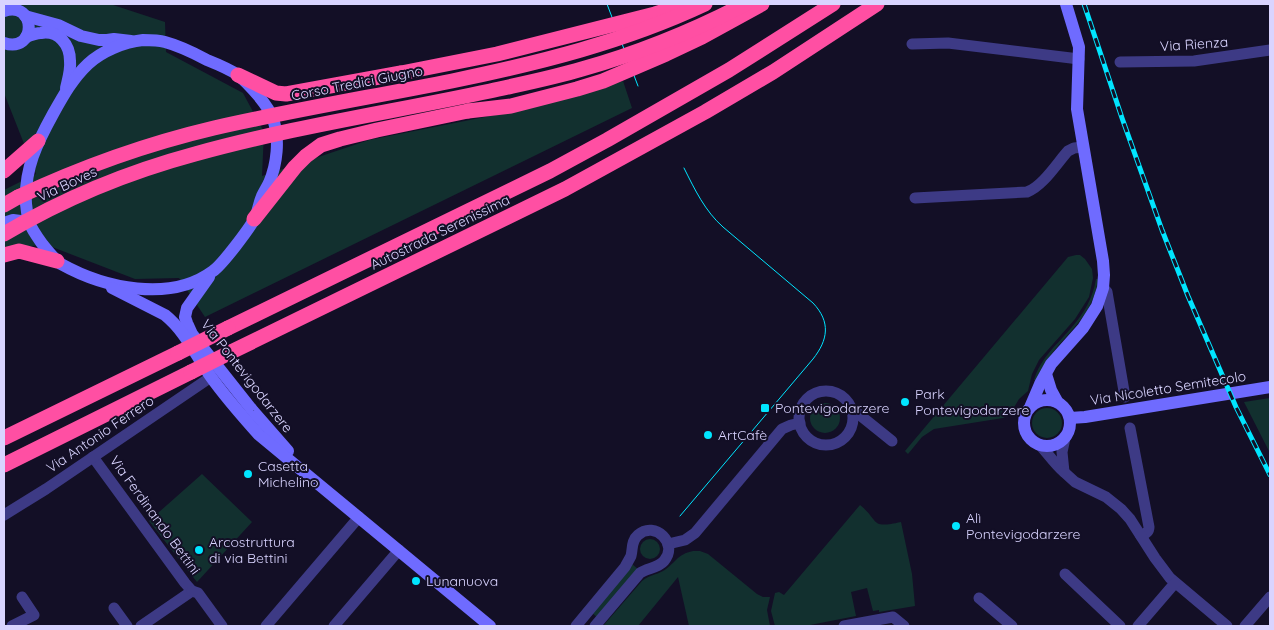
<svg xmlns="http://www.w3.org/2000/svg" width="1274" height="630" font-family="Quicksand,sans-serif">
  <rect width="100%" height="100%" fill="#130f26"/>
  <g fill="#12302f">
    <polygon points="4,4 110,4 165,22 166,52 243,93 264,132 262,176 369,140 530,108 623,81 632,108 205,317 179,278 135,279 47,245 16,247 4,251 4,190 36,174 4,93"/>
    <polygon points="1076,255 1080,255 1085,259 1092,269 1093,278 1089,297 1075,319 1039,360 1032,374 1028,391 1019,399 1010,414 1003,418 934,429 922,437 908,454 905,451 1068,257"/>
    <path d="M1096,279H1098C1092,326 1050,341 1037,380H1034C1041,357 1057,345 1072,327C1084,313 1093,298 1096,279Z"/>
    <polygon points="1270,398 1270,453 1244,402"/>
    <circle cx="825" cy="418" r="15"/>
    <circle cx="1047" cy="423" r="15"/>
    <polygon points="202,474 252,522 197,582 149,521"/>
    <path d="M860,505C880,521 869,529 901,522L912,574L915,606L879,612V610L873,611L867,588L851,592L856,616L805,626H775L771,611L775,593L779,592L784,595Z"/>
    <circle cx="650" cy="549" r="10"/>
    <path d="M693,551H700L708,554L757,594L763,597H770L767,610L770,626H689L678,577L638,626H603L642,581C649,575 656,575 663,571C675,564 677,554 693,551Z"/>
    <polygon points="632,564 639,570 598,618 591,612"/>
  </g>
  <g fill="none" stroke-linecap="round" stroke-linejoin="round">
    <g stroke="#3d3a85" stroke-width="11">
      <polyline points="912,44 948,43 1079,59"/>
      <polyline points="1120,62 1194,61 1270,50"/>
      <path d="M915,198L1027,192C1043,186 1057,163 1068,151L1074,148L1083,147"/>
      <polyline points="1103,288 1107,292 1108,298 1125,397"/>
      <circle cx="826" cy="418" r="27"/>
      <polyline points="851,408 892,441"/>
      <path d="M1130,428L1149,527C1149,532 1146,533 1141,536"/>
      <path d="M1040,445C1048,454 1055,464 1064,472L1062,452L1065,438"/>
      <polyline points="93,457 185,583 192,591 141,626"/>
      <polyline points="1064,472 1075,482 1106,497 1121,509 1130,519 1155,558 1170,578 1227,626"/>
      <polyline points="4,515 46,489 211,377"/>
      <polyline points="668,544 685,540 695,533 782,429 791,425 800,423"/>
      <polyline points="1065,574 1120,626"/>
      <polyline points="192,591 198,593 222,626"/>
      <polyline points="979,598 1012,626"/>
      <polyline points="114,608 127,626"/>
      <polyline points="12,626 34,615 22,597"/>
      <polyline points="266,626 359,517"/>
      <polyline points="334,626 399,550"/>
      <path d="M576,626L625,567C627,563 629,560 631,556C633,548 631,541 638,535C655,520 679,544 664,561C658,568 647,568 640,573L595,626"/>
      <polyline points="844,626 893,617 904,626"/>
      <polyline points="1138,626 1175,583"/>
      <polyline points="1245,626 1270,597"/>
    </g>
    <g stroke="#6f6bff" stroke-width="12">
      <path d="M4,11C37,0 37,54 4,43"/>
      <polyline points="25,16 58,25 81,36 99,40 107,40 114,39 131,41"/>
      <path d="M26,37C31,35 36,33 41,33C59,30 70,45 70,61C71,70 68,79 66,88"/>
      <path d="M143,40C150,40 158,40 165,42C180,46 194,53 207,60C217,64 229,69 238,75C249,84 269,106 273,119C280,139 277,164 269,183C267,187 264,192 262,196C259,203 258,211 255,218C250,228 222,265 213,271C170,303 104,288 61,264C54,259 49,252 43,245C38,238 32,230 29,222C27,216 27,210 26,204C24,169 37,143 53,114C63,96 73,78 88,64C102,51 124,42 143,40Z"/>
      <polyline points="4,223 13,220 28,222"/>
      <polyline points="209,277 187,308 185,317 187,323 192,334 222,372 253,411 288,451"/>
      <path d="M112,288L165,315C185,331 196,356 211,377C226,398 242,416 259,435L490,626"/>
      <polyline points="1046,374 1051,390 1057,401"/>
      <circle cx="1047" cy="423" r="23"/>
      <polyline points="1031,405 1040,384 1051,364 1083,328 1097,306 1103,288 1104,275 1103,261 1077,109 1079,47 1066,4"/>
      <polyline points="1070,418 1085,417 1270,387"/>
    </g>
    <g stroke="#ff4fa3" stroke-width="15">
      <polyline points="238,75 276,93 286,94 401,73"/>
      <polyline points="4,171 38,141"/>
      <polyline points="4,205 18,197"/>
      <polyline points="254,219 295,167 306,156 321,145 340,139 377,130 468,111"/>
      <polyline points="4,255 19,251 57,261"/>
      <polyline points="228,328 550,171 607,140 729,70 833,4"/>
      <polyline points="231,352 565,189 705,112 773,72 877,4"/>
      <polyline points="4,438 178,353"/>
      <polyline points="4,465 191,372"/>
    </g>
    <g stroke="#00e5ff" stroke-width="1">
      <polyline points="607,4 638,86"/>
      <path d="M680,516L813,359C828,340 831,322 813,303L723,227C705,211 695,190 684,168"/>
    </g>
    <defs>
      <polyline id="rail" points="1084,4 1122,118 1162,230 1188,296 1236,407 1270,475"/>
    </defs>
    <use href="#rail" stroke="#00e5ff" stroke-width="5"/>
    <use href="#rail" stroke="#130f26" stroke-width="3" stroke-dasharray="9" stroke-linecap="butt"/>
    <g stroke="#ff4fa3" stroke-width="15">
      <polyline points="401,73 497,54 655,14 677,7"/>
      <polyline points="468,111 511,106 577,89 603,81 666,54 702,37 762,4"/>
      <path d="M18,197C80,168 146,144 214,128C293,110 372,97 452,81C539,63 624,42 705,4"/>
      <path d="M4,234C63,199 128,172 195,154C292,127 392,112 490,91C521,84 552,78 582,69C639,53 693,31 745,4"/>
      <polyline points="178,353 228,328"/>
      <polyline points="191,372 231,352"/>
    </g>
  </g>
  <g fill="#00e5ff" stroke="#130f26" stroke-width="2">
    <circle cx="905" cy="402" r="5"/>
    <rect x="760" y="403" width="10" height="10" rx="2.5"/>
    <circle cx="708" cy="435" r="5"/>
    <circle cx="248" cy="474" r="5"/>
    <circle cx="956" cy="526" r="5"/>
    <circle cx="199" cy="550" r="5"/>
    <circle cx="416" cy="581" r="5"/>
  </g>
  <g text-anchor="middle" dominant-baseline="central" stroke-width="4" stroke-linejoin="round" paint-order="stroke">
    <g font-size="14" fill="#d9d4ff" stroke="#130f26">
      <text transform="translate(1194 44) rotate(-4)">Via Rienza</text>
      <text transform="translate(357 83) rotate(-11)">Corso Tredici Giugno</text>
      <text transform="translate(67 184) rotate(-25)">Via Boves</text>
      <text transform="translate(440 232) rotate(-26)">Autostrada Serenissima</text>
      <text transform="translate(247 376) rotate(52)">Via Pontevigodarzere</text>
      <text transform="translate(1168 388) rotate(-9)">Via Nicoletto Semitecolo</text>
      <text transform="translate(100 434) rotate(-34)">Via Antonio Ferrero</text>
      <text transform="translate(155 515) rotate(54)">Via Ferdinando Bettini</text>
    </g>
    <g font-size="14" fill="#d9d4ff" stroke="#130f26" text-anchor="start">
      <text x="915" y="394">Park<tspan x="915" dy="16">Pontevigodarzere</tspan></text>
      <text x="775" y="408">Pontevigodarzere</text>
      <text x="718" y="435">ArtCafè</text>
      <text x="258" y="466">Casetta<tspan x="258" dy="16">Michelino</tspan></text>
      <text x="966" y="518">Alì<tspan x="966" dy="16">Pontevigodarzere</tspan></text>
      <text x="209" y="542">Arcostruttura<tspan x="209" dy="16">di via Bettini</tspan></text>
      <text x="426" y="581">Lunanuova</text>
    </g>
  </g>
  <rect width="1274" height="630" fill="none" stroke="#d9d4ff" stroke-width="10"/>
</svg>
